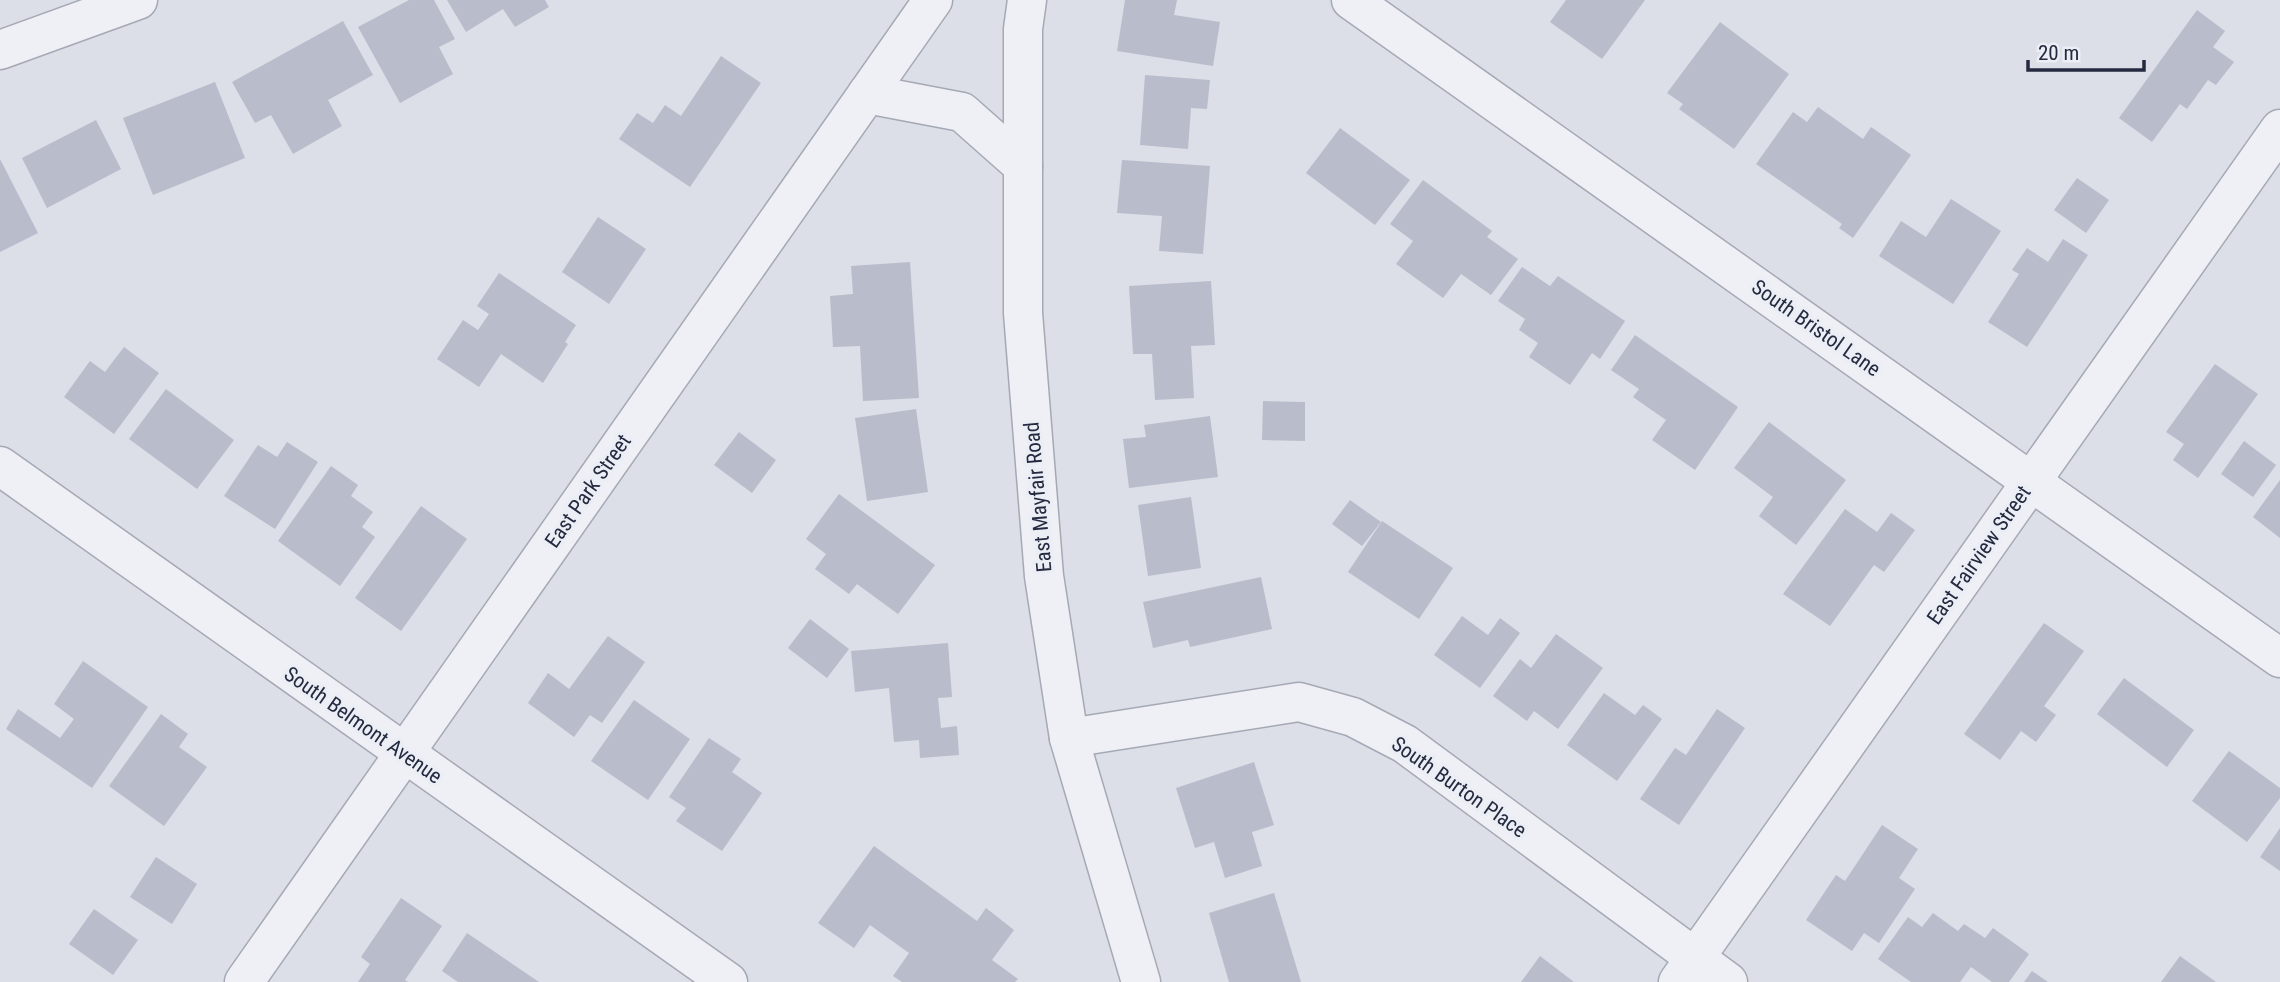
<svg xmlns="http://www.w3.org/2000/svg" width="2280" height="982" font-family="'Roboto Condensed',sans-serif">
  <rect width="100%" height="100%" fill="#dcdfe7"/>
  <g fill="#b9bccb">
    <polygon points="409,0 434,0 455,39 439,47 453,74 400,103 358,27"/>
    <polygon points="447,0 545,0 549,7 515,27 503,9 466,32"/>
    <polygon points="1125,0 1177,0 1174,15 1220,22 1213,66 1117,51"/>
    <polygon points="1566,0 1645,0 1602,59 1550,22"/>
    <polygon points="2197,10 2225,31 2213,47 2234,62 2216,85 2208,80 2187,109 2180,104 2152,142 2119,118"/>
    <polygon points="343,21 373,75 328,100 342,126 293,154 271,115 255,123 232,82"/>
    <polygon points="1720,22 1789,74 1734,149 1679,109 1683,104 1667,93"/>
    <polygon points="721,56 761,83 690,187 619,139 637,113 653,123 665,105 681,116"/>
    <polygon points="1145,75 1210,80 1207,109 1191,108 1188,149 1140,145"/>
    <polygon points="215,82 245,158 153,195 123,118"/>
    <polygon points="1818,107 1863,139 1871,127 1911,155 1853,238 1839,228 1842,224 1756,164 1793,112 1807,122"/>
    <polygon points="96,120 121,169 47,208 22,158"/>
    <polygon points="1340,128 1410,180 1375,225 1306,173"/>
    <polygon points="0,159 38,233 0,252"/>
    <polygon points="1122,160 1210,166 1203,254 1159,251 1162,216 1117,213"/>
    <polygon points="2077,178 2109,200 2086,233 2054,210"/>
    <polygon points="1423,180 1492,231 1487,237 1518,259 1491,295 1461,274 1443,298 1396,264 1413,241 1390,224"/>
    <polygon points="1951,199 2001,231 1953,304 1879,256 1901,221 1926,237"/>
    <polygon points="598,217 646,249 609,304 562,272"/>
    <polygon points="2063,239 2088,255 2027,347 1988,322 2019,274 2012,270 2027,248 2048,262"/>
    <polygon points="910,262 919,398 863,401 860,346 833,347 830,296 853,294 851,266"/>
    <polygon points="1522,267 1550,286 1558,276 1625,321 1600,359 1592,353 1570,385 1529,357 1538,343 1519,330 1525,319 1498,301"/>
    <polygon points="499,273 576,325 565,342 568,344 543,383 501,354 479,387 437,359 463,320 478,330 489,314 477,306"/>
    <polygon points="1211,281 1215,345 1191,346 1194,398 1155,400 1152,354 1133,354 1129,286"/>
    <polygon points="1635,335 1738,407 1695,470 1652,440 1666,420 1633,397 1639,389 1611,370"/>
    <polygon points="124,347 159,373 114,434 64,397 90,361 105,372"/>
    <polygon points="2215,364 2258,394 2198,478 2173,460 2184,444 2166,432"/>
    <polygon points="166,389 234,440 197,489 129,439"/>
    <polygon points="1263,401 1305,402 1305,441 1262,440"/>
    <polygon points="916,409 928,492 867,501 855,418"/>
    <polygon points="1210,416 1218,477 1129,488 1123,439 1146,437 1144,425"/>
    <polygon points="1769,422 1846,480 1796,545 1759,516 1773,497 1734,468"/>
    <polygon points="739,432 776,460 752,493 714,465"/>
    <polygon points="2244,441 2276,465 2253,497 2221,474"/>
    <polygon points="287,442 318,462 275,529 224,496 258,445 277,457"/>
    <polygon points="331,466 358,485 351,496 373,512 362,527 375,537 340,586 278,541"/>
    <polygon points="2280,480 2280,538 2253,517"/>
    <polygon points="839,494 935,565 898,614 857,584 849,594 815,569 826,554 806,539"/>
    <polygon points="1191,497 1201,568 1148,576 1138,505"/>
    <polygon points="1350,500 1381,522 1362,546 1332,524"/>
    <polygon points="421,506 467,539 401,631 355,598"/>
    <polygon points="1845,509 1877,532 1891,513 1915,530 1884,572 1874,565 1830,626 1783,594"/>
    <polygon points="1382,521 1453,568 1419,619 1348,572"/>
    <polygon points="1261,577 1272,629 1190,647 1188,640 1153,648 1143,602"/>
    <polygon points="1462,616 1488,635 1500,618 1520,633 1480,688 1434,655"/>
    <polygon points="810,619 849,649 827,678 788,648"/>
    <polygon points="2044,623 2084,651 2044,706 2056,715 2036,742 2021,731 2000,760 1964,734"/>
    <polygon points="1556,634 1603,668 1558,729 1534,711 1527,721 1493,696 1520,659 1531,668"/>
    <polygon points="608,636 645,662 602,723 590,715 574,737 528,703 548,673 569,689"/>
    <polygon points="948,643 952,697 938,698 941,728 957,726 959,755 920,758 919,740 894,742 889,688 855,692 851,651"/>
    <polygon points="83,661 148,707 92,788 6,729 18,709 60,738 74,719 54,704"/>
    <polygon points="2124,678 2194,730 2167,767 2097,714"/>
    <polygon points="1604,693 1635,715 1643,705 1662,719 1617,781 1567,745"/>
    <polygon points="634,700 690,739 648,800 591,761"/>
    <polygon points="1717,709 1745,728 1679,825 1640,799 1675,748 1686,755"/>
    <polygon points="161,714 188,734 179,747 207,767 164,826 109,786"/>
    <polygon points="709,738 741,759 732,772 762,793 722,851 676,821 686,808 669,797"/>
    <polygon points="2229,751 2280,788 2280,798 2247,842 2192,801"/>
    <polygon points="1254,762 1274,825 1252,832 1262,866 1225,878 1214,842 1195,848 1176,788"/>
    <polygon points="1882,825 1918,849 1899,878 1915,889 1879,943 1864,933 1852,951 1806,920 1836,875 1845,881"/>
    <polygon points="2280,828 2280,871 2260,857"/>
    <polygon points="874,846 977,921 986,908 1014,930 992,960 1018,979 1015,982 902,982 893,976 909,953 870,925 854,948 818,923"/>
    <polygon points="156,857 197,884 172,924 130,897"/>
    <polygon points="1274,893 1301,982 1229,982 1209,913"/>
    <polygon points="401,898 442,926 405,980 408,982 358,982 370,964 361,957"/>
    <polygon points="94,909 138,940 113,975 69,944"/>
    <polygon points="1933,913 1958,931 1964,924 1985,938 1993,928 2029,954 2009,982 1992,982 1971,967 1960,982 1911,982 1878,959 1908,917 1922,927"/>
    <polygon points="467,933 539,982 458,982 442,971"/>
    <polygon points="1540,956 1574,982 1521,982"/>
    <polygon points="2180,956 2216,982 2161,982"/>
    <polygon points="2032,971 2048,982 2024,982"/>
  </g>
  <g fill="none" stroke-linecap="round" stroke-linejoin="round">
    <defs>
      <g id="minor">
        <polyline points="1027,0 1023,29 1023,313 1044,576 1069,738 1141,982"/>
        <polyline points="1351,0 2280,658"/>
        <polyline points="0,50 138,0"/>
        <polyline points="867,94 962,112 1023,166"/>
        <polyline points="0,466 728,982"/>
        <polyline points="1069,738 1299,702 1353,717 1405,744 1728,982"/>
        <polyline points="244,982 933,0"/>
        <polyline points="1678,982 2280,129"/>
      </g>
    </defs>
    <use href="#minor" stroke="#a5a9b5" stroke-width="41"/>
    <use href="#minor" stroke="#eff0f6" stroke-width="38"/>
  </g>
  <g text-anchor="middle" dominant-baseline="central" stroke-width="7" stroke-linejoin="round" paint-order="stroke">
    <g font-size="21" fill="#242a3f" stroke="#ebeef5">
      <text transform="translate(1816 328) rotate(35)">South Bristol Lane</text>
      <text transform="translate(588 491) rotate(-55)">East Park Street</text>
      <text transform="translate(1038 497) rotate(-95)">East Mayfair Road</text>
      <text transform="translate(1979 555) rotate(-55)">East Fairview Street</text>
      <text transform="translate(363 725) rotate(35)">South Belmont Avenue</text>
      <text transform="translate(1459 787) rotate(35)">South Burton Place</text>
    </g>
  </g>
  <path d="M2028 60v10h116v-10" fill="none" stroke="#242a3f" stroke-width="3.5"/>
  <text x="2038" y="60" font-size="21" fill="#242a3f" stroke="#ebeef5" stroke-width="5" paint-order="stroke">20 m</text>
</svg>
